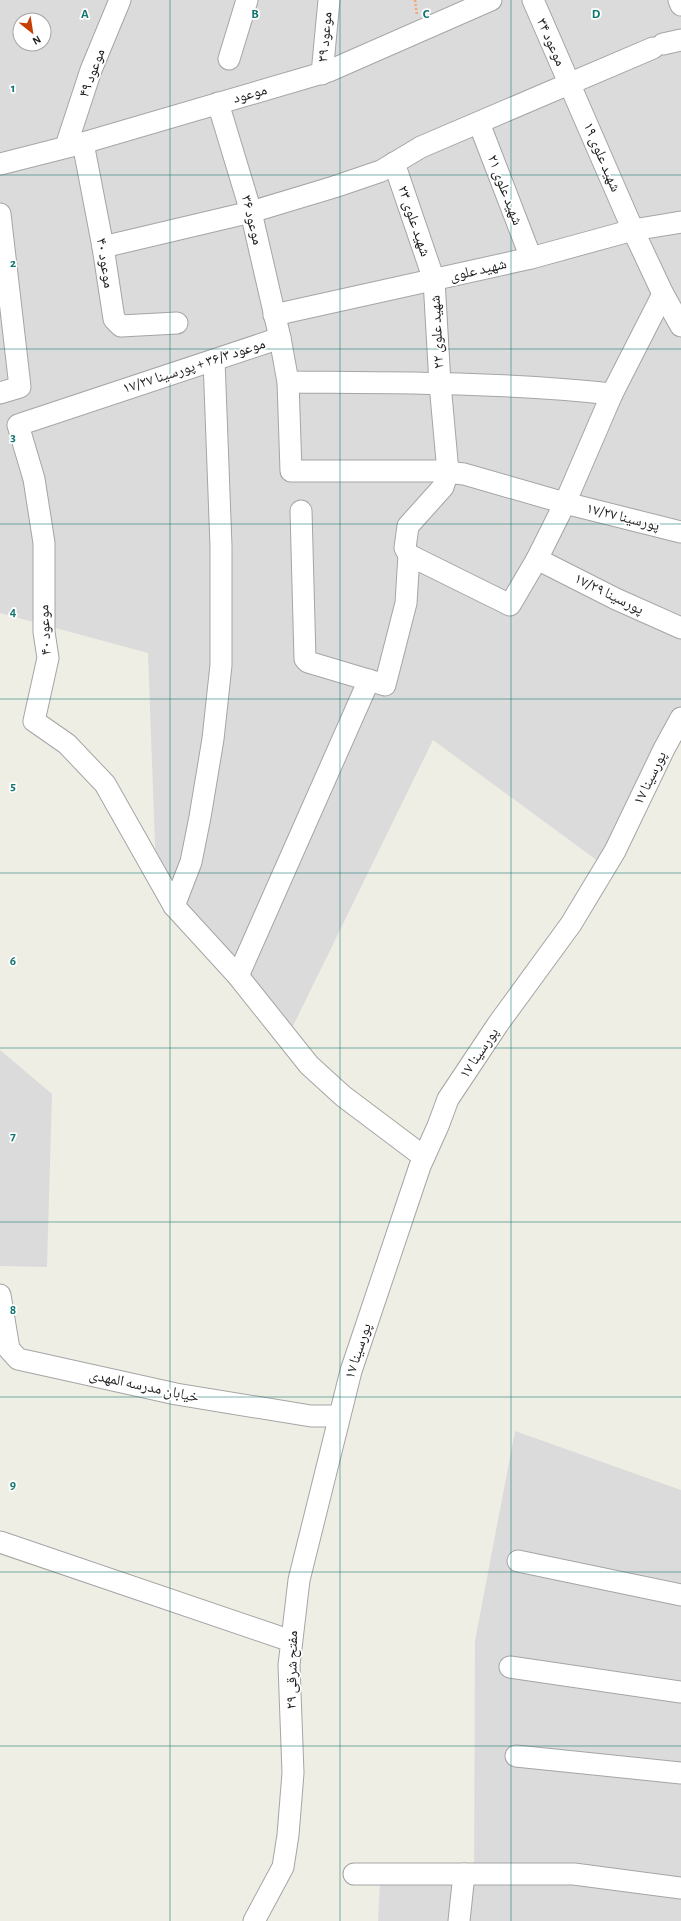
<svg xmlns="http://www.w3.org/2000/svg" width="681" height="1921" font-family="'Alegreya Sans','Noto Naskh Arabic',sans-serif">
  <rect width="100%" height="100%" fill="#efeee4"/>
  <g fill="#dcdbdb" fill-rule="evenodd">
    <path d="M0,0H681V739L606,867L433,740L292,1028L157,900L148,653L0,613ZM20,20H44V44H20Z"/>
    <polygon points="0,1050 52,1094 47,1267 0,1266"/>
    <polygon points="515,1431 681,1490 681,1921 378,1921 380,1881 474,1879 475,1641"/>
  </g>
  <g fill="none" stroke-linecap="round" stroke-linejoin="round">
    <defs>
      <g id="minor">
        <polyline points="679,0 681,5"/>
        <polyline points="663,44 681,40"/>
        <polyline points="229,59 247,0"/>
        <polyline points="322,74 329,0"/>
        <polyline points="218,103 251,212 280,338 288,382 291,471 437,471 464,474 565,503 681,532"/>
        <polyline points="479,123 531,258"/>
        <polyline points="83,143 103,247 114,319 121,326 177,323"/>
        <polyline points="66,146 91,70 120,0"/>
        <polyline points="394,163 434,280 440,384 448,472 443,487 408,526 405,548 409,555"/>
        <polyline points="0,164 83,143 329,71 491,0"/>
        <polyline points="0,214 20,387 0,393"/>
        <polyline points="103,247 251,212 334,187 381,171 421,147 653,48"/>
        <polyline points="663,294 681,326"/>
        <polyline points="274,315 531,258 633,230 681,222"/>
        <polyline points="280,338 18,425 34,479 44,543 44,632 48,658 34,721 67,744 105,784 174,906 238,976 309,1065 343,1096 424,1157"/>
        <path d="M288,382C396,383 504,382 612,394"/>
        <polyline points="301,511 305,659 308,662 385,685 406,603 409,555 510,605 537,559 565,503 612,394 663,294 633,230 533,0"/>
        <polyline points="537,559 616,599 681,628"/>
        <polyline points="174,906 191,862 200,817 213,739 221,665 221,546 214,360"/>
        <polyline points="238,976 369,680"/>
        <polyline points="0,1295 9,1349 18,1359 176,1394 311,1416 338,1416"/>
        <polyline points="0,1542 291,1641"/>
        <polyline points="518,1561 681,1595"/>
        <polyline points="510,1667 681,1692"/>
        <polyline points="516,1756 681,1773"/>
        <polyline points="354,1874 574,1874 681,1888"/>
        <polyline points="254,1921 283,1867 288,1835 293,1773 289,1665 299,1580 351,1371 420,1166 438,1126 448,1099 498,1024 571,924 615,851 664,749 681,718"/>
        <polyline points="459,1921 464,1874"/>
      </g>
    </defs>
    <use href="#minor" stroke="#a5a5a5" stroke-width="23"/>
    <polyline stroke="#f5a56f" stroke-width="2.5" stroke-dasharray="2 2" stroke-linecap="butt" points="415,0 417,15"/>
    <use href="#minor" stroke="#fff" stroke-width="21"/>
  </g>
  <path fill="none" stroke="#0f766e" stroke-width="1" stroke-opacity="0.55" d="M170,0V1921M340,0V1921M511,0V1921M0,175H681M0,349H681M0,524H681M0,699H681M0,873H681M0,1048H681M0,1222H681M0,1397H681M0,1572H681M0,1746H681"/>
  <g text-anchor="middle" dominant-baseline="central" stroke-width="3.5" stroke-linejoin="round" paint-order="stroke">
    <g font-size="15" fill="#1e1e1e" stroke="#fff">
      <text transform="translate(325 37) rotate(-85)">موعود ۳۹</text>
      <text transform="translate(551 42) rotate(66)">موعود ۳۴</text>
      <text transform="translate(92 73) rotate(-70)">موعود ۴۹</text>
      <text transform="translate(250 94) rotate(-16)">موعود</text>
      <text transform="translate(602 157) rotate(67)">شهید علوی ۱۹</text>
      <text transform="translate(505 190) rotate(69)">شهید علوی ۲۱</text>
      <text transform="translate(252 220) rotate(76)">موعود ۳۶</text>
      <text transform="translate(414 221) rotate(71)">شهید علوی ۲۳</text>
      <text transform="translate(105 263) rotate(81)">موعود ۴۰</text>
      <text transform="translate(478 270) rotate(-13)">شهید علوی</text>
      <text transform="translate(437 332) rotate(-93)">شهید علوی ۲۲</text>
      <text transform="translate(194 366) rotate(-18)">موعود ۳۶/۳ + پورسینا ۱۷/۲۷</text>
      <text transform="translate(623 517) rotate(14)">پورسینا ۱۷/۲۷</text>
      <text transform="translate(609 594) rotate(26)">پورسینا ۱۷/۲۹</text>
      <text transform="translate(45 630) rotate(-93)">موعود ۴۰</text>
      <text transform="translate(650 778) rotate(-64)">پورسینا ۱۷</text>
      <text transform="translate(479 1053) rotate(-56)">پورسینا ۱۷</text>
      <text transform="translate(358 1351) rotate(-72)">پورسینا ۱۷</text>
      <text transform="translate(144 1386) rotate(12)">خیابان مدرسه المهدی</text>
      <text transform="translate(292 1670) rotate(-89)">مفتح شرقی ۲۹</text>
    </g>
  </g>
  <g font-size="13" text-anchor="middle" font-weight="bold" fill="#0f766e" stroke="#fff" stroke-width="3.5" stroke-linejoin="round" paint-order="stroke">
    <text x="85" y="18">A</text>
    <text x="255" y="18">B</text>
    <text x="426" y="18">C</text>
    <text x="596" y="18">D</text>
    <text x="13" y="92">1</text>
    <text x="13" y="267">2</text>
    <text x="13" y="441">3</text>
    <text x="13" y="616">4</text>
    <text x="13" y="790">5</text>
    <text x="13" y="965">6</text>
    <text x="13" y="1140">7</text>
    <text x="13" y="1314">8</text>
    <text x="13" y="1489">9</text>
  </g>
  <g transform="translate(32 32) rotate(150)"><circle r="19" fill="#ffffff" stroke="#a5a5a5"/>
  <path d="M0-3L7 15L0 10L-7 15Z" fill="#c54007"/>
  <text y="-6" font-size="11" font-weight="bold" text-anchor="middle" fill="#1e1e1e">N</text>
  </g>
</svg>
